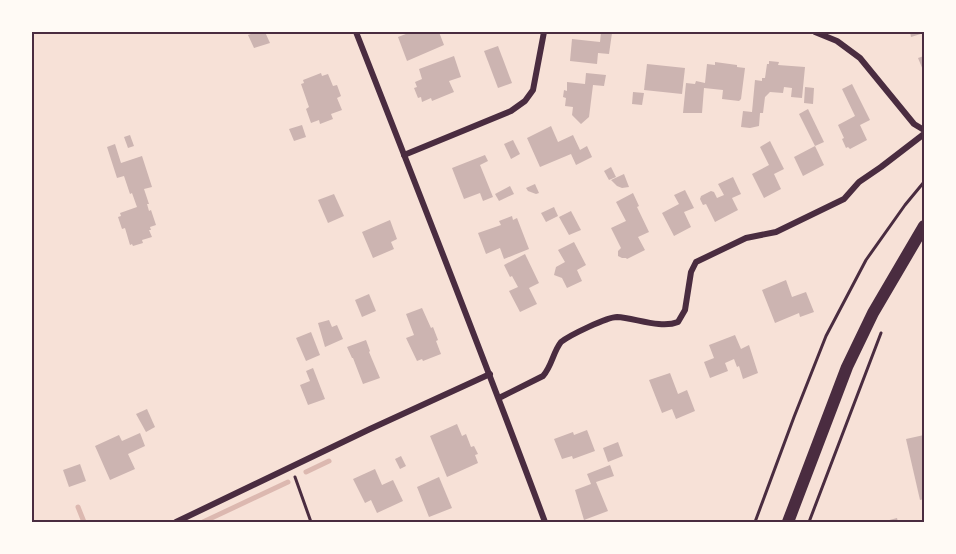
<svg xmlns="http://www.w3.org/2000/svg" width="956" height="554" font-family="Cabin,sans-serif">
  <rect width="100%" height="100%" fill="#f7e1d7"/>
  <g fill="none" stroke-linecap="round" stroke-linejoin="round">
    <g stroke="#dcb8b0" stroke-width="5">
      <polyline points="306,472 329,461"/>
      <polyline points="78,507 84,522"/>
      <polyline points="203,522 288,482"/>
    </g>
  </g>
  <g fill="#ccb4b1">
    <polygon points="256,32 265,32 270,43 254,48 248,35"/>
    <polygon points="411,32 439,32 444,45 407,61 398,37"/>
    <polygon points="601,32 612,33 609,54 598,53 597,64 570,61 572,39 600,42"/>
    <polygon points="910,32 924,32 924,33 911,37"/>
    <polygon points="498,46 512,83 498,88 484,51"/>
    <polygon points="454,56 461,77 449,81 454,92 432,101 431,98 422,102 421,97 418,98 414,88 417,87 415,82 422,79 419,69"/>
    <polygon points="924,56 924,69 923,70 918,58"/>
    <polygon points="769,61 779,62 778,65 805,67 802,98 791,97 792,88 784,87 783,93 770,92 765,97 763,113 760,113 759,126 750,128 741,127 743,111 752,112 755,80 762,81 762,78 765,78 767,64 769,64"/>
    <polygon points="715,62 737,65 737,67 745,68 741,99 739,101 722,99 723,90 704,88 702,113 683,113 686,83 695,84 696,81 705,83 707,64 715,65"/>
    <polygon points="647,64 685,68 682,94 644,90"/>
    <polygon points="321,73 322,76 328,74 333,86 337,85 341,96 337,98 342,110 331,114 333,119 320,124 319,120 311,123 306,109 309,107 301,84 304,83 303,80"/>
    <polygon points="586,73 606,75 604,86 593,85 589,117 581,124 572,115 573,107 565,106 566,98 563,97 564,90 567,91 567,82 585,84"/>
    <polygon points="852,84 870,120 860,125 867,140 850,149 848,147 846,148 842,139 844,138 838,125 855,116 842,89"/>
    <polygon points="805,87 814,88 813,104 804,103"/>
    <polygon points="633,92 644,93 642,105 632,104"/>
    <polygon points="808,109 824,142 815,146 799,114"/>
    <polygon points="302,125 306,137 294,141 289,129"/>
    <polygon points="551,126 558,142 573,135 580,150 587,146 592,157 576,165 571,154 540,167 527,138"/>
    <polygon points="130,135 134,146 128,148 124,137"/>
    <polygon points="513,140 520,154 511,159 504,144"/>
    <polygon points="770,141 784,169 774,174 781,189 764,198 752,174 769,165 760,147"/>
    <polygon points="115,144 121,163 142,156 152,187 144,189 149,204 147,204 149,211 151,210 156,225 150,227 151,230 149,230 152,237 142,240 143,243 133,246 132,244 130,245 125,228 122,229 118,217 121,216 120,213 137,207 132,193 130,194 124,176 117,178 107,147"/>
    <polygon points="815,146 824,165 803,176 794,157"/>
    <polygon points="485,155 488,161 480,165 493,197 483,201 480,193 464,199 452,168"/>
    <polygon points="611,167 616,177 609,180 604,171"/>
    <polygon points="624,174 629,187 622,188 617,186 611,180"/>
    <polygon points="733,177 741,194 732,198 738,210 715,222 706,204 703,205 700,199 701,196 711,191 714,192 717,198 724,195 718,184"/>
    <polygon points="535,184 539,193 536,194 528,191 526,188"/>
    <polygon points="510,186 514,194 499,201 495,194"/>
    <polygon points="685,190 694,208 684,212 691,227 674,236 662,213 679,204 674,195"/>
    <polygon points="633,193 639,206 637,207 649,232 638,237 645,250 627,259 626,258 622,258 618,256 618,251 621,248 611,228 626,221 616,202"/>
    <polygon points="334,194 344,216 328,223 318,200"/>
    <polygon points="554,207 558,216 546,222 541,213"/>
    <polygon points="571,211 581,230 569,235 559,217"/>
    <polygon points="512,216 513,220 517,218 529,249 504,259 500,248 486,254 478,233 501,225 499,221"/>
    <polygon points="390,220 397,239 391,242 394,249 373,258 362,232"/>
    <polygon points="574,242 586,265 577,270 582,281 567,288 562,278 554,275 556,267 565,262 558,250"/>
    <polygon points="525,254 539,283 529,288 537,304 520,312 509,291 518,287 512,276 510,277 504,265"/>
    <polygon points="786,280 792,297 806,292 814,312 800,317 799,313 775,323 762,290"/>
    <polygon points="369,294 376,311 362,317 355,300"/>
    <polygon points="422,308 431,328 433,327 438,340 436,341 441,354 423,361 422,359 417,361 406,338 414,335 406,314"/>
    <polygon points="329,320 332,327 337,325 343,339 325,347 318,323"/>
    <polygon points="311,332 320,355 306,361 296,338"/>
    <polygon points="735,335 741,349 749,345 758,373 743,379 739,366 737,367 734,359 725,363 728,371 710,378 704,362 714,358 709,345"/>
    <polygon points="366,340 370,351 369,352 380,378 363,384 353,358 352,358 347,347"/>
    <polygon points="313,368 325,399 308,405 300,385 310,381 306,371"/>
    <polygon points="670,373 678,394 687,390 695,411 676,419 672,409 662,413 649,380"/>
    <polygon points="147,409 155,427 146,432 136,414"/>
    <polygon points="457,424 462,436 466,434 471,447 474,446 478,454 475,455 478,463 447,477 430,436"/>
    <polygon points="587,430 595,451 573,459 572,456 562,459 554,439 573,432 574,435"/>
    <polygon points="140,433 145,446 128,454 135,469 110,480 95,446 119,435 122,441"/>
    <polygon points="924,435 924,499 920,500 906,439"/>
    <polygon points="618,442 623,456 608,462 603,448"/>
    <polygon points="401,456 406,466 400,469 395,459"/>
    <polygon points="80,464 86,481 69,487 63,470"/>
    <polygon points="610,465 614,476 596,482 608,511 584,520 575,490 591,484 587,474"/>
    <polygon points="375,469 382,485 393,480 403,501 377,513 371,500 365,503 353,479"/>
    <polygon points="439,477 452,508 429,517 417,487"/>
    <polygon points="897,518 898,522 882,522"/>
  </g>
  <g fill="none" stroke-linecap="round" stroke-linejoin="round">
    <g stroke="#4a2c40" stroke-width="3">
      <polyline points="295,477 311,522"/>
      <polyline points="755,522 794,417 826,336 866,260 905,205 924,182"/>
      <polyline points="809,522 881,333"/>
    </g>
    <g stroke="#4a2c40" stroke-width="6">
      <path d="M356,32C420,195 484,358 545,522"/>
      <polyline points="815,32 837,41 860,58 914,124 924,130"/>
      <polyline points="404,155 511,111 525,101 533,90 544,32"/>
      <path d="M499,398L543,376C552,366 553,352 561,342C570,335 607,317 617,317C635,318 661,329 678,322L685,310L691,272L696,262L746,238L776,232L844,199L859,182L881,167L924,134"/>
      <polyline points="176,522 370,429 490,374"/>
    </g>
    <polyline stroke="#4a2c40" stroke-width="12" points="788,522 847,367 873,313 924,226"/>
  </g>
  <rect width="956" height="554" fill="none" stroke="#fffaf5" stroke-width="66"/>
  <rect x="33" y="33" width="890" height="488" fill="none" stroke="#4a2c40" stroke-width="2"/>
</svg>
